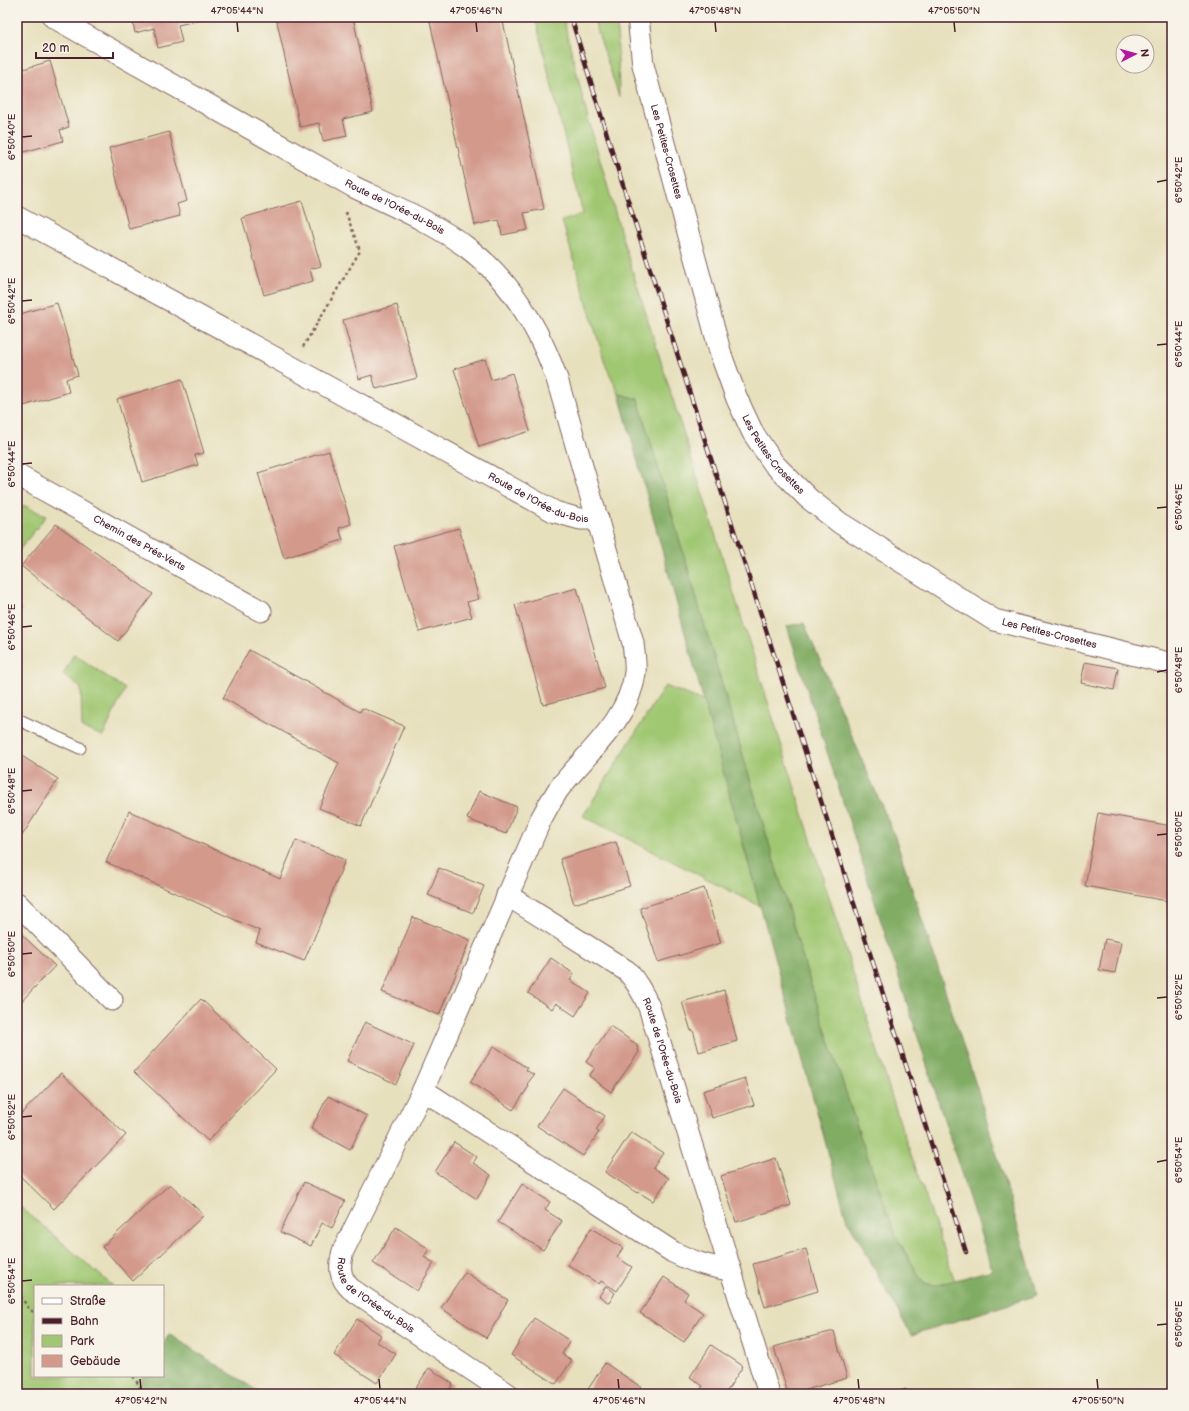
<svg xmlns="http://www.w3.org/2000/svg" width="1189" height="1411" font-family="'Balsamiq Sans',sans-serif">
  <rect width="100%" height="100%" fill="#f7f3e8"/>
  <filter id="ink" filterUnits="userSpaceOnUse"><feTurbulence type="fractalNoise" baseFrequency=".025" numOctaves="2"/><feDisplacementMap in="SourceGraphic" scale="8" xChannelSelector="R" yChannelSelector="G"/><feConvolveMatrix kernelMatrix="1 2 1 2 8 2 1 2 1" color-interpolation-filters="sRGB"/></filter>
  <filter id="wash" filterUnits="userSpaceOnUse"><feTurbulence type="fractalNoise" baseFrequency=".012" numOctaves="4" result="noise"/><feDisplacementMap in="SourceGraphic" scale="16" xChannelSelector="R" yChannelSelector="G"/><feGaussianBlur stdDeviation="0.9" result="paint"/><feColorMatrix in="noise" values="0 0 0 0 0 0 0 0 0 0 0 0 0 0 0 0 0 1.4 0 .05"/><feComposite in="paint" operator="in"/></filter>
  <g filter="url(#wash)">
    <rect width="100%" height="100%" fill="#e7e0bd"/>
    <g fill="#a0c772" stroke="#75734e">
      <polygon points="535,17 563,17 586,111 625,247 901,1126 955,1281 937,1285 923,1283 896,1236 858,1130 805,966 638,399 619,394 606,366 562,221 583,214"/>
      <polygon points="593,17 617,17 619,97"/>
      <polygon points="23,505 46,516 17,553 17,517"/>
      <polygon points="74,654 125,689 103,736 82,728 81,688 63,675"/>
      <polygon points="665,686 704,701 760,906 583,816"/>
      <polygon points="17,1204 113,1286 35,1286 35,1376 144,1376 133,1394 17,1394"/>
    </g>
    <g fill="#80ac64" stroke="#656648">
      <polygon points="619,394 638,399 805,966 858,1130 896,1236 923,1283 937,1285 992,1270 787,626 804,623 895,837 978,1091 1038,1295 911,1335 846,1217"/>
      <polygon points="169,1334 262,1394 133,1394 144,1376 163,1376 163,1345"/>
    </g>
    <g id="blocks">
      <g fill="#d39a8c">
        <polygon points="132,17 210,17 210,18 178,25 182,42 158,48 154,28 135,33"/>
        <polygon points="276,17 353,17 373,112 343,119 347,136 323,141 319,123 300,127"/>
        <polygon points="429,17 502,17 544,209 524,213 528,230 502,235 499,220 475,225"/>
        <polygon points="50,61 69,127 60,130 63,141 17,154 17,71"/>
        <polygon points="169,132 187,201 177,204 180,216 129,229 109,148"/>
        <polygon points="302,201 321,266 310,269 313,281 264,295 242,218"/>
        <polygon points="57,303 78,375 66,379 69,392 17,408 17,315"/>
        <polygon points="397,305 417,378 376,389 372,375 359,379 343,320"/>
        <polygon points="485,359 491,380 512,373 530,431 479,447 454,369"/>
        <polygon points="182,379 204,453 195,455 198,465 142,482 117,399"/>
        <polygon points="329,451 351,524 339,528 343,540 284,558 258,473"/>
        <polygon points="56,524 153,594 118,641 21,566"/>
        <polygon points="459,528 479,599 467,602 472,617 419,632 394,546"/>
        <polygon points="577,588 605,688 543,705 515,605"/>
        <polygon points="17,606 22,608 17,621"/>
        <polygon points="249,650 360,712 362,708 404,726 361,826 319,808 339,763 223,698"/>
        <polygon points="1085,662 1118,668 1114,690 1081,683"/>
        <polygon points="17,753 58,779 20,839 17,837"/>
        <polygon points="479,791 517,807 506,834 467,819"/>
        <polygon points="129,811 280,879 296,840 345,860 329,900 330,901 304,961 256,942 260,931 106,862"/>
        <polygon points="1098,813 1172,826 1172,874 1167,901 1085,886"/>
        <polygon points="616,842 630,886 574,904 560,859"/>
        <polygon points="439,868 484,886 473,913 428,895"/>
        <polygon points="704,888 721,943 658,962 640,908"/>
        <polygon points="413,917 470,940 439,1015 382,992"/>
        <polygon points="17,930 55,966 17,1006"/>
        <polygon points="1105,939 1121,942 1115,973 1099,970"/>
        <polygon points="551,958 574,974 570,980 590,993 575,1016 556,1003 552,1009 528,993"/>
        <polygon points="724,990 737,1041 699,1052 693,1030 691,1031 682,1002"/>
        <polygon points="201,999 276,1069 208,1141 134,1072"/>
        <polygon points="365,1022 414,1045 396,1084 347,1061"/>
        <polygon points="610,1026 636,1044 639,1052 611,1092 589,1076 595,1068 586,1062"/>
        <polygon points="494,1046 527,1068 526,1070 534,1075 527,1084 529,1086 513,1110 470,1082"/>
        <polygon points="61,1073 126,1135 54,1209 17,1173 17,1118"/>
        <polygon points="745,1078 754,1105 712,1118 703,1091"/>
        <polygon points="563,1088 605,1116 596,1130 599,1132 583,1156 537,1126"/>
        <polygon points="328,1096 367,1116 350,1150 311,1129"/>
        <polygon points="631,1132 663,1153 653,1168 669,1178 653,1201 638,1192 637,1193 605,1172"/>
        <polygon points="454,1142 477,1157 473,1163 491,1175 477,1199 435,1172"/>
        <polygon points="776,1158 791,1205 736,1222 721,1176"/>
        <polygon points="304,1182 345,1201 332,1228 322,1223 311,1246 280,1232"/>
        <polygon points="170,1184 204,1215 133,1281 102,1247"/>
        <polygon points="522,1184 550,1202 545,1210 562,1221 543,1250 498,1222"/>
        <polygon points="396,1227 429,1249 424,1257 434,1263 417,1291 373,1263"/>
        <polygon points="591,1228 623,1248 617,1257 632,1267 617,1291 601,1281 599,1284 568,1265"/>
        <polygon points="806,1249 818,1291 765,1307 753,1264"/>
        <polygon points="465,1272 508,1300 500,1313 501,1314 486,1338 441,1308"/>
        <polygon points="664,1277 688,1293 684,1300 703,1313 684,1342 640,1313"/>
        <polygon points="606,1286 615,1293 609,1303 599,1296"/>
        <polygon points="534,1318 570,1341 562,1354 572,1360 556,1384 511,1355"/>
        <polygon points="357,1319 381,1335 377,1342 396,1354 377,1383 334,1355"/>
        <polygon points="834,1331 847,1378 792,1394 788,1394 774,1347 806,1338"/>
        <polygon points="711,1345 743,1366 725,1394 698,1394 703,1386 690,1377"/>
        <polygon points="605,1363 641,1387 636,1394 585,1394"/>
        <polygon points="429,1368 453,1384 449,1390 455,1394 412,1394"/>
        <polygon points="906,1389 908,1394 890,1394"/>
      </g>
    </g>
  </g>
  <g filter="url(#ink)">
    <use href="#blocks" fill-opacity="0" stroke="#81635e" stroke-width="1"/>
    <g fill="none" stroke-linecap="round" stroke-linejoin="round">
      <defs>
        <polyline id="lane" points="17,719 80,748"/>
        <g id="street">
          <path id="s1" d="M53,17L354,187C392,205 436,224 469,249C512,282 539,329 557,379L633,643C634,653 636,663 635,673C629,721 585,754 558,790C552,799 546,809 541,819L423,1090L343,1251C339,1267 339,1278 351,1289L508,1394"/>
          <path id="s2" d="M638,17L643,65L721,355L737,399L753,433L774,464L808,498L840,523L994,620L1172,664"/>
          <path id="s3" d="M17,217L292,367L555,512L580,519H598"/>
          <path id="s4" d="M17,475L261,611"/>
          <path id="s5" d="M507,895L627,971C637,982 643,993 649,1007L769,1394"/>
          <polyline points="17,903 112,1000"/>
          <path d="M423,1090L673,1252C693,1262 707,1266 730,1270"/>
        </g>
      </defs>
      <use href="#lane" stroke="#81635e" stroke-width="13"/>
      <use href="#street" stroke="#81635e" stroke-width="23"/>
      <g stroke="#81635e" stroke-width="2.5" stroke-dasharray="3 3" stroke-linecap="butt">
        <polyline points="303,347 360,251 345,210"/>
        <polyline points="17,1291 29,1309 35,1313"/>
        <polyline points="133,1376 145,1394"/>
      </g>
      <use href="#lane" stroke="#fff" stroke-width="11"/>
      <use href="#street" stroke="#fff" stroke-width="21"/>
      <defs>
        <polyline id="rail" points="571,17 612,151 966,1252"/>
      </defs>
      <use href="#rail" stroke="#4a1f2b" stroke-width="4.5"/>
      <use href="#rail" stroke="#f7f3e8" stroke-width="3" stroke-dasharray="9" stroke-linecap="butt"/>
    </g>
  </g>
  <path fill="none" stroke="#4a1f2b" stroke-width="1.5" d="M237,22L238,32M476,22L477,32M715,22L716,32M954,22L955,32M22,137L32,136M1157,182L1167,180M22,301L32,300M1157,345L1167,344M22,464L32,463M1157,508L1167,507M22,627L32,626M1157,672L1167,670M22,791L32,790M1157,835L1167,834M22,954L32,953M1157,998L1167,997M22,1117L32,1116M1157,1162L1167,1160M22,1281L32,1280M1157,1325L1167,1324M140,1379L141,1389M379,1379L380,1389M618,1379L619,1389M858,1379L859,1389M1097,1379L1098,1389"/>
  <g text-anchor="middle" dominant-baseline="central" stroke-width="3.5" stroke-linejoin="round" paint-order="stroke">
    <g font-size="10" fill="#4a1f2b" stroke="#f7f3e8">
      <text stroke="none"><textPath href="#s2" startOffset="138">Les Petites-Crosettes</textPath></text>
      <text stroke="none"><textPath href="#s1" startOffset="391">Route de l'Orée-du-Bois</textPath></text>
      <text stroke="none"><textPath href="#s2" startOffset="462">Les Petites-Crosettes</textPath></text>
      <text stroke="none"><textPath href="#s3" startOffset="593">Route de l'Orée-du-Bois</textPath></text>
      <text stroke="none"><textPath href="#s4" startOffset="140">Chemin des Prés-Verts</textPath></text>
      <text stroke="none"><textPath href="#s2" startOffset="798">Les Petites-Crosettes</textPath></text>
      <text stroke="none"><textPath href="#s5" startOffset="230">Route de l'Orée-du-Bois</textPath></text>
      <text stroke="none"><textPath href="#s1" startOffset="1653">Route de l'Orée-du-Bois</textPath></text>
    </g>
  </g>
  <rect width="1189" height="1411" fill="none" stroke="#f7f3e8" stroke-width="44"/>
  <rect x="34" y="1285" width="130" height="92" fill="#f7f3e8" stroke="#b29e9c"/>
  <rect x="42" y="1298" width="20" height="6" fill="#ffffff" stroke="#b29e9c"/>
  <text x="70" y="1305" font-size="12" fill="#4a1f2b">Straße</text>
  <rect x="42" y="1318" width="20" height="6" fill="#4a1f2b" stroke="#b29e9c"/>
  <text x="70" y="1325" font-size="12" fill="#4a1f2b">Bahn</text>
  <rect x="42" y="1335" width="20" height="12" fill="#a0c772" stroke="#b29e9c"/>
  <text x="70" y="1345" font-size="12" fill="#4a1f2b">Park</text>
  <rect x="42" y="1355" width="20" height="12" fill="#d39a8c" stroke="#b29e9c"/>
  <text x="70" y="1365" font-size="12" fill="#4a1f2b">Gebäude</text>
  <g transform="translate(1135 54) rotate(84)"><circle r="19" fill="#f7f3e8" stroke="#b29e9c"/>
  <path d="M0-3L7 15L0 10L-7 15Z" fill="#b5179e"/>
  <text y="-6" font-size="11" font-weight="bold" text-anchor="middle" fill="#4a1f2b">N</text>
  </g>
  <path d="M36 52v6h77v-6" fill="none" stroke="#4a1f2b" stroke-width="2"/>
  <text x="42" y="52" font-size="12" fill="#4a1f2b" stroke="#f7f3e8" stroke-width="3" paint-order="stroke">20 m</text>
  <rect x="22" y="22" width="1145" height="1367" fill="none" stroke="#4a1f2b" stroke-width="1.5"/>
  <g font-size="10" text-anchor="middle" fill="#4a1f2b">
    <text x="237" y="14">47°05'44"N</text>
    <text x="476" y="14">47°05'46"N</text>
    <text x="715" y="14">47°05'48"N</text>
    <text x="954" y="14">47°05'50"N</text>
    <text transform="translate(11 137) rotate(-90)" y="4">6°50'40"E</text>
    <text transform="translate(1178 180) rotate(-90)" y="4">6°50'42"E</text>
    <text transform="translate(11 301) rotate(-90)" y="4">6°50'42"E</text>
    <text transform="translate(1178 344) rotate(-90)" y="4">6°50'44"E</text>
    <text transform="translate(11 464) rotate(-90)" y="4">6°50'44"E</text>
    <text transform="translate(1178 507) rotate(-90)" y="4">6°50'46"E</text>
    <text transform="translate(11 627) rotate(-90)" y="4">6°50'46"E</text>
    <text transform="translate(1178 670) rotate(-90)" y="4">6°50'48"E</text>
    <text transform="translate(11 791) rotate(-90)" y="4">6°50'48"E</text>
    <text transform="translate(1178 834) rotate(-90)" y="4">6°50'50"E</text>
    <text transform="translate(11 954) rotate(-90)" y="4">6°50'50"E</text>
    <text transform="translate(1178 997) rotate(-90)" y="4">6°50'52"E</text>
    <text transform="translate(11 1117) rotate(-90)" y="4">6°50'52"E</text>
    <text transform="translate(1178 1160) rotate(-90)" y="4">6°50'54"E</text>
    <text transform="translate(11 1281) rotate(-90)" y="4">6°50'54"E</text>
    <text transform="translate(1178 1324) rotate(-90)" y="4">6°50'56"E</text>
    <text x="141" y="1404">47°05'42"N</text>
    <text x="380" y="1404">47°05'44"N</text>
    <text x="619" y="1404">47°05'46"N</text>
    <text x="859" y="1404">47°05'48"N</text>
    <text x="1098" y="1404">47°05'50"N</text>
  </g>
</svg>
